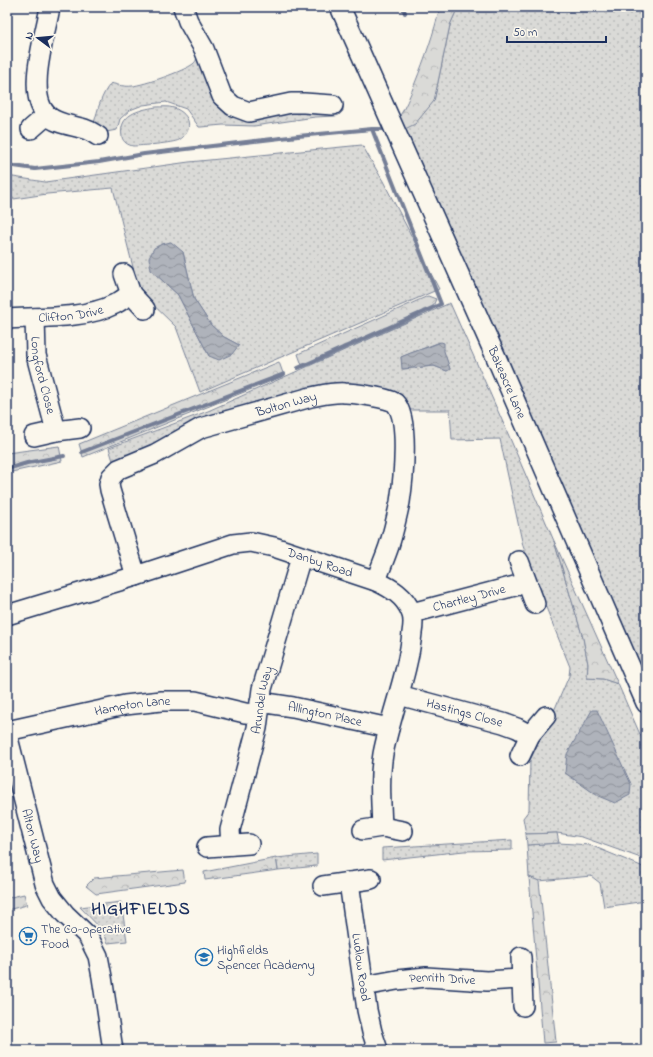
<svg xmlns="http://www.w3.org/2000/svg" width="653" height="1057" font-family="'Indie Flower',sans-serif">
  <defs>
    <pattern id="green-dots" width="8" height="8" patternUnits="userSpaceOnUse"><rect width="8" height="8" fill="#dadad7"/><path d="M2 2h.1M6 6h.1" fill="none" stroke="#babbbb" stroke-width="1.8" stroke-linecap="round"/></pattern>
    <pattern id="forest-crowns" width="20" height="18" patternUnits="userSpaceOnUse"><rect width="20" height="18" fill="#dadad7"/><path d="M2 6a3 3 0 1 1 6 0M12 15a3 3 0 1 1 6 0" fill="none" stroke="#babbbb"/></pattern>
    <pattern id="water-waves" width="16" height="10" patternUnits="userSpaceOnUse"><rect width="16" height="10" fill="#afb3bb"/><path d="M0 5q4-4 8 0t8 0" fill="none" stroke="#8e929b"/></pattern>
  </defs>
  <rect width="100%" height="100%" fill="#fbf7ec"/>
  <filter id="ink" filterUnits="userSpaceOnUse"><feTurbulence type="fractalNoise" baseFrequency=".025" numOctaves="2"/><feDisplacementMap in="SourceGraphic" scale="8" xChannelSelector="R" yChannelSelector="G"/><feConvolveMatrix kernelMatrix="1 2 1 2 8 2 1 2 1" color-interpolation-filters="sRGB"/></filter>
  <g filter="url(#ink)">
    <g fill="url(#green-dots)" stroke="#7a849a" fill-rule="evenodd">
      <polygon points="458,7 646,7 646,702 396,134 434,101 450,25"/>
      <path d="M197,53L214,91L280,112L343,107V111L339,115L335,116L315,117L254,126L223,125L201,127H199L186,109L166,102L143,105L130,110L120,119L117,130L106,132C104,127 99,125 94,123C98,109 101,95 111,83C117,85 126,87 132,86C144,85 184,71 193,64C197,61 197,57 197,53Z"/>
      <path d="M156,107C162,107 168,106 174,108C191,114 194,131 179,140C174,143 140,146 133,146C128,145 123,142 122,137C118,114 139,110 156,107Z"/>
      <path d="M362,145L383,181L439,289L200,392L176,327L139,291L113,188L47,194L7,200V176L45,182L189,162ZM183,252L194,299L211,325L224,337L239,345L209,356L178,295L151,270Z"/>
      <path d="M450,303L509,436L554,541L583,638L588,664L587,678L603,679L618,684L646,748V863L638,857L582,837L557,833L526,834L523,818L529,810L530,760L550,720L569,676L570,667L543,600L523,546L500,439L452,440L450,410H410L397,395L343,386L114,464L109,448L208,411ZM440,342L450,369L447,371L434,366L403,369L401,357Z"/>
      <polygon points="512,840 512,850 464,851 382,860 382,848"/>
      <polygon points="559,843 590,845 641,866 646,870 646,901 604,907 600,883 591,876 539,881 529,877 527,845"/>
      <polygon points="317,854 317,866 278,870 276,858"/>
      <polygon points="121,902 127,941 108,943 103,931 80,907"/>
    </g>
    <g fill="url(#forest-crowns)" stroke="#7a849a">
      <path d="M440,7H458L450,25L434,101L415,124L403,130L398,119C405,108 410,96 415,83C425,58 434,33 440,7Z"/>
      <polygon points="428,296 436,299 431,311 303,368 298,354"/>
      <polygon points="279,362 284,376 83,457 79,444"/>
      <polygon points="59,446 62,461 7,473 7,453"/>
      <polygon points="554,541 618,684 603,679 587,678 588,664 583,638"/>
      <polygon points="557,833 559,843 527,845 526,834"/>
      <polygon points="276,858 278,870 205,880 204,872"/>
      <polygon points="183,870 185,882 96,894 86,886 94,878"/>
      <polygon points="529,877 539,881 556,1042 543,1043"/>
      <polygon points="24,894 27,905 7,910 7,898"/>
    </g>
    <g fill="url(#water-waves)" stroke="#747e96">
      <polygon points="171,242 183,252 194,299 211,325 224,337 239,345 232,354 219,360 209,356 178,295 151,270 149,258 154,248 162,244"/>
      <path d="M441,342L444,343V351L450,369L447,371L434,366L402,369L401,357C414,351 427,348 441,342Z"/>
      <polygon points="592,710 597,710 631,784 630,795 615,803 598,796 565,773 567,754"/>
    </g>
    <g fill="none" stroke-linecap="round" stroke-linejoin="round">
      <g stroke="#747e96" stroke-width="4">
        <polyline points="403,7 405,13"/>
        <polyline points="7,165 35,169 99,162 144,154 298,136 372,129 386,129"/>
        <polyline points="298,368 441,304 372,129"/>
        <polyline points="82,452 284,374"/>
        <polyline points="7,469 27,463 64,456"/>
      </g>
      <defs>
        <g id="minor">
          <path d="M50,7C46,33 25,94 47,115C57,125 74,125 87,130C91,131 94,134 98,136"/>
          <polyline points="183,7 188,21 204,49 222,96 233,106 249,112 291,103 304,103 333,105"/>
          <path id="s1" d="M340,7L496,357L646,703"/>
          <polyline points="31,129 47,115"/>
          <polyline points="124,274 131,294 145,309"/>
          <path id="s2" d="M35,318L36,355L56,431"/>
          <path id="s3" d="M7,319C40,317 86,319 115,304C121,301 126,297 131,294"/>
          <polyline points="34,436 56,431 80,428"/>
          <polyline points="519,561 535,604"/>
          <path id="s4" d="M136,576L110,490L109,484L111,477L119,469L155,454L201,428L311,397C322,395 333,392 345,393C353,393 390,398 395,403C410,418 403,482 400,502C397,516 393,533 389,546C385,558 380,569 376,581"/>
          <path id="s5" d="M412,613L526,583"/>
          <path id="s6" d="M7,615L136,576L233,544L251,542L274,547L376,581C391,588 405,596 411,612C414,618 413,627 412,633C408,674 391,713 383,754C379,778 381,803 382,827"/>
          <path id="s7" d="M399,695L503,723L517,728L530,735"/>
          <path id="s8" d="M260,702L293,707L389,728"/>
          <path id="s9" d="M7,731L125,705L161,701H195L245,713L258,714"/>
          <path id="s10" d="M7,734L45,884L52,898L65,914L88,936L98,956L102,977L113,1050"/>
          <polyline points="520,756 530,735 546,716"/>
          <polyline points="363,830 382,827 403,831"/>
          <path id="s11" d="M231,845L230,830L257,728L262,689L301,557"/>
          <polyline points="207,847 249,844"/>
          <path id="s12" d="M349,882L367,1010L372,1032L378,1050"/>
          <polyline points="323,886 371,879"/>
          <polyline points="521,957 523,1006"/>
          <path id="s13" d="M364,986L397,980L426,977L487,981L521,979"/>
        </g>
      </defs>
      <use href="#minor" stroke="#1b2f5e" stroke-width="22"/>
      <use href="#minor" stroke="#fbf7ec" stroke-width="19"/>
    </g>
  </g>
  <defs>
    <symbol id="supermarket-ring" viewBox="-11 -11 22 22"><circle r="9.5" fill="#fbf7ec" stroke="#1f6fb2" stroke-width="1.5"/><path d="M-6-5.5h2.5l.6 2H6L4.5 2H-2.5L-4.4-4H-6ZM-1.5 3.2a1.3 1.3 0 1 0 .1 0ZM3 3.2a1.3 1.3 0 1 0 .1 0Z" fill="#1f6fb2"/></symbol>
    <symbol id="school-ring" viewBox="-11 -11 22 22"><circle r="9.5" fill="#fbf7ec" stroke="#1f6fb2" stroke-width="1.5"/><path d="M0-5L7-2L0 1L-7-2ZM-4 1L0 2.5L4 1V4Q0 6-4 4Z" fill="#1f6fb2"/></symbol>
  </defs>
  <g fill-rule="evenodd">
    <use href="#supermarket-ring" x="18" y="926" width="20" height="20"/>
    <use href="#school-ring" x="194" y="947" width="20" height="20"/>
  </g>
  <g text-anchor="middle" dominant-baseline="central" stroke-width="3.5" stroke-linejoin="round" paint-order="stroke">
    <g font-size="13" fill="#1b2f5e" stroke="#fbf7ec">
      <text stroke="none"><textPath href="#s3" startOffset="64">Clifton Drive</textPath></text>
      <text stroke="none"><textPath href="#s2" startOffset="58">Longford Close</textPath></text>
      <text stroke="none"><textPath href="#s1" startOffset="411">Bakeacre Lane</textPath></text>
      <text stroke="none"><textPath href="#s4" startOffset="295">Bolton Way</textPath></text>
      <text stroke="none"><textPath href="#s6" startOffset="327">Danby Road</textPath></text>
      <text stroke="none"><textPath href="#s5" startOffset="59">Chartley Drive</textPath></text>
      <text stroke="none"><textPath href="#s11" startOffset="149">Arundel Way</textPath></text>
      <text stroke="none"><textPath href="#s9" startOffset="128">Hampton Lane</textPath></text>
      <text stroke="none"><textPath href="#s7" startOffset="68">Hastings Close</textPath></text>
      <text stroke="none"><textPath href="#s8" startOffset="66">Allington Place</textPath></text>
      <text stroke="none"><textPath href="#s10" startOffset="105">Alton Way</textPath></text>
      <text stroke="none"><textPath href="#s12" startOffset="86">Ludlow Road</textPath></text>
      <text stroke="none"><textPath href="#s13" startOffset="79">Penrith Drive</textPath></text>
    </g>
    <g font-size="13" fill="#1b2f5e" stroke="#fbf7ec" text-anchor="start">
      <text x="41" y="929">The Co-operative<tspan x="41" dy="15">Food</tspan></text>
      <text x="217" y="950">Highfields<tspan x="217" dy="15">Spencer Academy</tspan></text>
    </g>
    <g font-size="17" font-weight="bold" letter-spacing="1" fill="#1b2f5e" stroke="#fbf7ec">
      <text x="141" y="909">HIGHFIELDS</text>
    </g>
  </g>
  <rect width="653" height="1057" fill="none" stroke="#fbf7ec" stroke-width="24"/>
  <rect x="12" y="12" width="629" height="1033" fill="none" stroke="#1b2f5e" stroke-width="1.5" filter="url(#ink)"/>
  <g transform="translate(38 38) rotate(286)" stroke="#fbf7ec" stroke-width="3" paint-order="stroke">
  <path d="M0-3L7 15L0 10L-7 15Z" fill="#1b2f5e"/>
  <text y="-6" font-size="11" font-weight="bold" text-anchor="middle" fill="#1b2f5e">N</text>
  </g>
  <path d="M507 36v6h99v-6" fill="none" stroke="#1b2f5e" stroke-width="2"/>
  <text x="513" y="36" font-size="12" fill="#1b2f5e" stroke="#fbf7ec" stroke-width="3" paint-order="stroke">50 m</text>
</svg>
